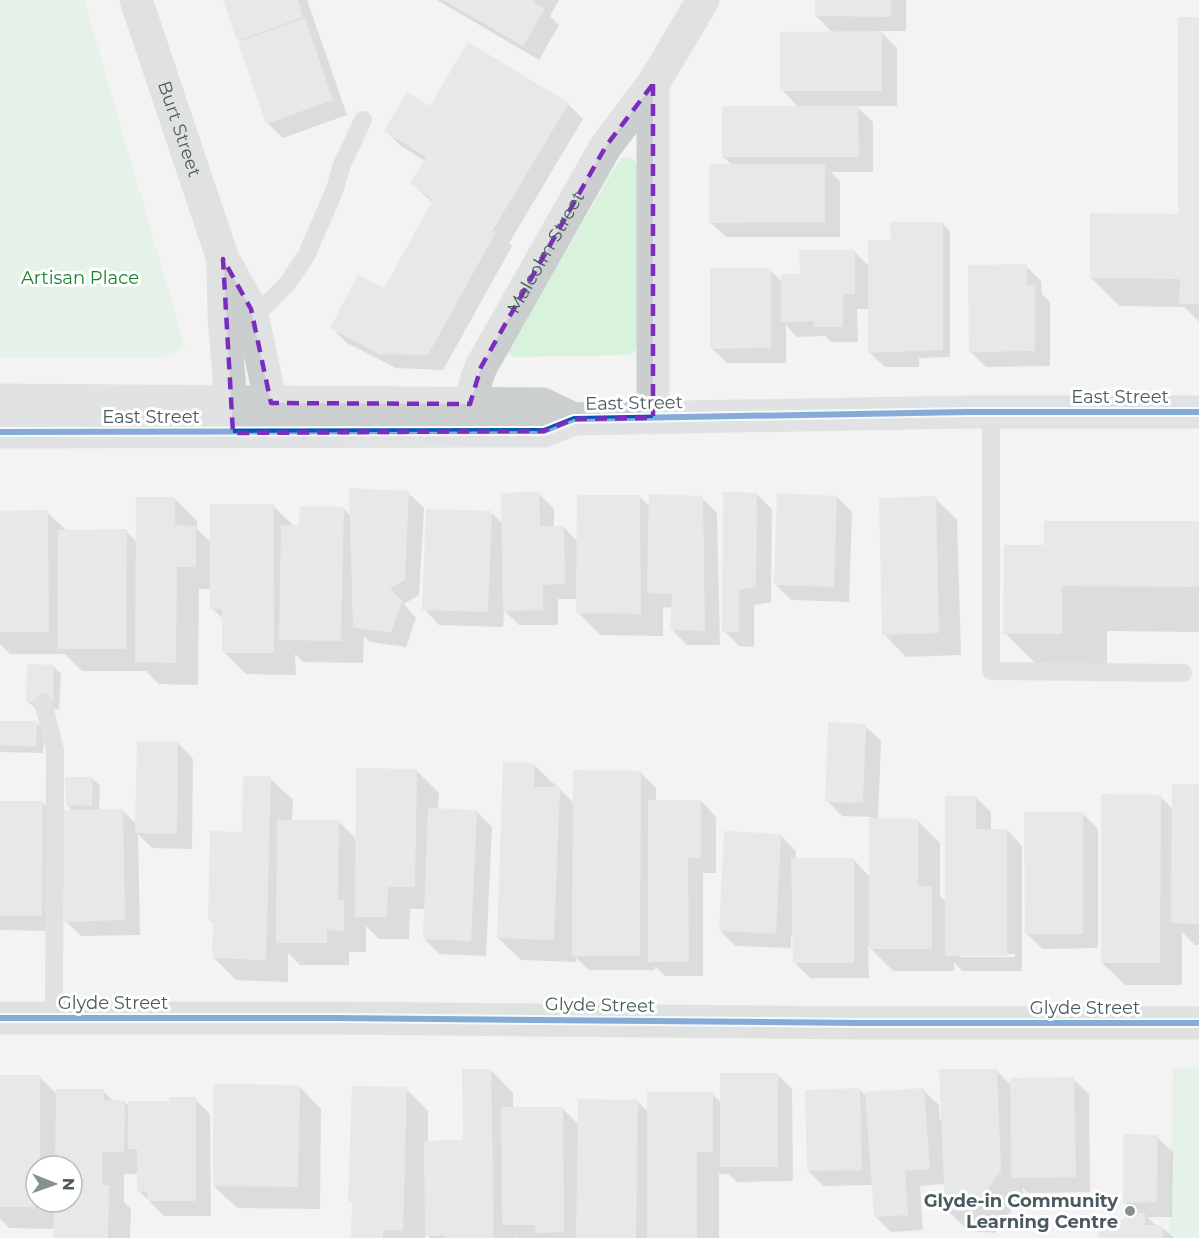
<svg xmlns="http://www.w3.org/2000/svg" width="1199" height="1238" font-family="Montserrat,sans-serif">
  <rect width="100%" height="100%" fill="#f3f3f3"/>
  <g fill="#d8f2db">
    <polygon points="0,0 84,0 185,347 162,358 0,358"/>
    <polygon points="623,157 630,157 638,164 637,349 629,355 514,357 507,352 617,164"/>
    <polygon points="1173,1068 1199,1068 1199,1238 1169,1238"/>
  </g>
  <g fill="#0003" fill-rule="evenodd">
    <polygon points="227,0 307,0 347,115 283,138 267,123"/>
    <polygon points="437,0 559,0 550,16 559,25 539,60"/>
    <polygon points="816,0 906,0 906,31 880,31 897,48 897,106 856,106 873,122 873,172 831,172 840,181 840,237 726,237 710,222 732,165 723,157 798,107 782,90 833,33 816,16"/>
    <polygon points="1199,18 1199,322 1184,307 1120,306 1091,278 1180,215"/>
    <polygon points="568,104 583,119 509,243 512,246 443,370 396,368 347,343 332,328 384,290 433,203 412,184 425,161 401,146 386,131 430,108"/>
    <polygon points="942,223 950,231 950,357 919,358 919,367 885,367 869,352 869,309 857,309 858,342 831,342 825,336 797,337 786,325 786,363 727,363 711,348 770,270 782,282 854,251 869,266 892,242"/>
    <polygon points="1026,266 1041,281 1042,294 1050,302 1050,366 986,367 970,351"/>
    <polygon points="408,493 424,508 419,595 404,604 416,618 406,647 370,642 364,636 363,663 303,662 295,654 296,675 246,674 224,652 224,620 212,608 212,589 199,589 198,685 159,684 146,671 82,671 65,654 10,654 0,644 0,513 47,512 67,531 126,531 138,543 175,499 197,521 197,529 212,543 273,506 294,526 301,527 343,508 352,517"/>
    <polygon points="539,494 554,509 554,527 564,527 578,542 640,497 650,507 702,498 717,513 720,645 687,645 672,630 673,608 663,607 663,636 600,635 578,612 578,599 558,599 558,625 519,625 504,610 503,627 439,625 424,609 492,513 503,524"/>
    <polygon points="756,494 772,509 771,602 754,605 754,647 739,646 724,631"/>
    <polygon points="837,497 852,512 849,602 791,600 776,585"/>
    <polygon points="935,498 957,520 961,655 906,657 884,634"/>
    <polygon points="1199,523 1199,632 1107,631 1107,679 1051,679 1005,633 1045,546"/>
    <polygon points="53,666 61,674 59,709 35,708 27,701"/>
    <polygon points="0,722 36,723 44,730 43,753 0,752"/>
    <path d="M865,726L881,741L878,820H917L940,843V896L946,903L975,797L991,812V830H1007L1022,846V971H962L954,962V971H893L868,946L869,978H810L794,962V935H791V948L735,946L720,930L780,835L796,851L795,859H853L870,877L871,817L842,816L827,801ZM960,954H1015V957H960Z"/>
    <polygon points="178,743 193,759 192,849 152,848 138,834 140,935 81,936 66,921 73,811 67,805 93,779 100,786 99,811 122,810 137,825"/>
    <polygon points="534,765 575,804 640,772 656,788 656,802 701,801 716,817 716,873 703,873 703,976 665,976 655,966 655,970 589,970 576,958 576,962 521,960 498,938"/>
    <polygon points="416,770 439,793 438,810 476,811 492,827 486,956 439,954 424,939 425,909 410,909 409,939 379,939 366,926 366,952 349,952 349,965 300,965 288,953 288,982 236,980 214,958 214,925 210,920 243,834 270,778 293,800 292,821 338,821 357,840"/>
    <polygon points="1199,785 1199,945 1195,945 1182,932 1182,985 1125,985 1102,963 1160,796 1173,810"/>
    <polygon points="0,802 43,803 58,818 57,931 0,930"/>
    <polygon points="1083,814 1098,829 1098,948 1042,949 1026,933"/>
    <polygon points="491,1070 513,1093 513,1108 562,1108 579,1125 637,1101 649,1113 712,1094 722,1103 777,1074 792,1089 793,1181 737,1182 729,1174 719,1174 719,1238 517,1238 515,1236 515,1238 430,1238 425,1233 425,1238 352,1238 353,1203 350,1200 406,1089 428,1111 428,1143 465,1142"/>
    <polygon points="997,1071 1012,1086 1073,1079 1089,1094 1090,1192 1028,1193 1023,1188 1023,1194 995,1233 969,1231 946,1209 945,1184 920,1186 923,1230 891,1232 876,1217 873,1185 823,1186 808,1171 860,1090 867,1097 923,1090 939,1105 940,1120 942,1119"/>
    <path d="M0,1077H39L57,1094L103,1091L114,1102H125L129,1107L195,1099L210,1114L211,1216H164L139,1191V1174H124V1202L131,1209L130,1238H55V1229L9,1228L0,1219ZM36,1166H72V1202H36Z"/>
    <polygon points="299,1086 321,1109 320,1209 237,1208 214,1186"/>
    <polygon points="1157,1137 1173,1152 1172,1217 1148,1217 1157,1227 1162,1227 1174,1238 1100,1238 1136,1214 1124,1202"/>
  </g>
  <g fill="#d9dbdb">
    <polygon points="223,0 298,0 303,17 237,41"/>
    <polygon points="443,0 535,0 534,2 545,9 523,46"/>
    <polygon points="815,0 891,0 891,17 815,16"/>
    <polygon points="1178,17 1199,17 1199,304 1179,304 1180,279 1090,278 1090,213 1178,214"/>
    <polygon points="305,18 333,100 266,124 238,42"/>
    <polygon points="882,31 882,91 780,91 780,32"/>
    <polygon points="468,42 569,103 491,233 497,230 428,355 379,354 330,328 358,275 384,288 433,200 410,184 426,157 384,131 407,92 430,106"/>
    <polygon points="722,106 858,106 859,157 722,157"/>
    <polygon points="709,164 825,164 825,222 709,223"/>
    <polygon points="890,222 943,222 943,350 868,353 868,240 891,240"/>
    <polygon points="799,250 855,250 855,294 843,294 843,327 814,327 814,321 781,322 781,274 800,274"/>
    <polygon points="1027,264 1027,285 1035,285 1035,351 969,352 968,265"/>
    <polygon points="710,268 771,268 771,348 710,349"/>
    <polygon points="349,488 409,491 405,580 390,588 402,601 391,633 353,627"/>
    <polygon points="539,492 540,526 564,526 565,584 543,585 543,610 503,611 501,493"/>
    <polygon points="723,492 757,493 756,587 739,590 739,632 722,632"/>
    <polygon points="777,493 837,496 834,587 774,585"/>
    <polygon points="649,494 703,496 705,631 670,630 672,594 647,593"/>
    <polygon points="577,495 640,495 641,614 576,613"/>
    <polygon points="936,496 939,633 882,635 879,498"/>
    <polygon points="136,497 175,497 175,525 196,526 196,567 177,567 176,663 135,662"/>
    <polygon points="210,504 274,504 274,653 222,653 222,609 210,609"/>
    <polygon points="300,506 344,507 341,641 279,640 281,525 299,525"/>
    <polygon points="426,509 492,511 488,612 422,610"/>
    <polygon points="48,510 49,632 0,632 0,511"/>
    <polygon points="1044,521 1199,521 1199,587 1062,586 1062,634 1003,634 1004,545 1044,545"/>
    <polygon points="127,529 126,649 58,649 58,530"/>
    <polygon points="27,664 54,665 53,702 26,702"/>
    <polygon points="0,721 37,721 36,747 0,745"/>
    <polygon points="828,722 866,724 863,803 825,802"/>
    <polygon points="137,741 178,742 177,834 135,833"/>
    <polygon points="503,762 535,763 534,787 560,787 554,940 497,938"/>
    <polygon points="356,768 417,769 415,887 388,887 387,917 355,917"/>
    <polygon points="573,770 641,771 640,956 572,956"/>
    <polygon points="243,776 271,776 266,960 212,958 213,921 208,921 210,831 242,832"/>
    <polygon points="65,777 93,777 92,806 66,805"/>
    <polygon points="1172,784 1199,784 1199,924 1171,923"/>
    <polygon points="1101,794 1161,795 1160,963 1101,963"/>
    <polygon points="945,796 976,796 976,829 1007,829 1007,956 945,956"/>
    <polygon points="648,800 701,800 701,858 688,858 689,962 648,962"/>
    <polygon points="0,801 43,801 42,916 0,916"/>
    <polygon points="428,808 477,810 471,941 423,939"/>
    <polygon points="123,809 125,920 64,922 61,810"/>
    <polygon points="1024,812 1083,812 1083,934 1025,934"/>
    <polygon points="869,818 918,819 918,886 932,886 932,949 869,949"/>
    <polygon points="277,820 339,820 338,900 344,900 344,931 327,930 327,943 276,943"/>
    <polygon points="724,831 781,834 776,934 719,931"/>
    <polygon points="791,858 854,858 854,963 793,963"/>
    <polygon points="462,1069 491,1069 494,1238 446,1238 445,1236 425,1236 424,1141 463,1140"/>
    <polygon points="939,1069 997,1069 1001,1171 972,1212 945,1209"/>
    <rect x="720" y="1073" width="58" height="94"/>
    <polygon points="0,1075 40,1075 40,1166 36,1166 36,1202 40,1202 40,1207 0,1207"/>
    <polygon points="1074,1077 1076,1177 1011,1178 1010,1078"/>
    <polygon points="213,1084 300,1085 298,1187 213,1186"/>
    <polygon points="352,1086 407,1087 403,1231 383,1230 383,1238 351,1238 352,1201 348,1201"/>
    <polygon points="860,1088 862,1170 807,1171 805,1090"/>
    <polygon points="924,1088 930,1169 905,1171 908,1215 874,1217 865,1092"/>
    <polygon points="56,1089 104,1089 104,1100 125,1101 124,1152 102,1152 102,1185 109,1185 108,1238 53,1238 54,1202 72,1202 72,1166 55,1166"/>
    <polygon points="647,1092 713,1092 713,1152 697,1152 697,1238 647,1238"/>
    <polygon points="169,1097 196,1097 196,1201 148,1201 147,1192 137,1191 137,1149 128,1149 128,1101 169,1101"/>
    <polygon points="578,1099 638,1100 636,1238 576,1238"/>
    <polygon points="501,1107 563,1107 564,1232 536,1233 535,1225 502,1225"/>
    <polygon points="1123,1134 1158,1135 1157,1202 1123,1203"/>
    <polygon points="1127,1213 1145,1213 1145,1225 1163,1225 1163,1238 1098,1238 1098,1216 1123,1220"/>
  </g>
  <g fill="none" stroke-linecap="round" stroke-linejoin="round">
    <g stroke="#cacecf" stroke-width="18">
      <polyline points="253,318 287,284 306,256 335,189 341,167 363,120"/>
      <polyline points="991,412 991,671 1183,673"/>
      <polyline points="43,702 55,750 54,1018"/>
    </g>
    <g stroke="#cacecf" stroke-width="33">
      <path id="s1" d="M136,0L223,259L251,309L269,395L275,430"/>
      <polyline points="653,84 653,418"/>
      <polyline points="223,264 224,315 233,431"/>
      <path id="s2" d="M470,430C470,407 472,388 481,367L606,146L653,84L703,0"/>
      <polyline points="0,1018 336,1018 861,1023 1199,1023"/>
    </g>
    <g stroke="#cbcfd0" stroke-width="33">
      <polyline points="0,400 543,404 574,419"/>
      <polyline points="0,432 544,431 574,419 967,412 1199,412"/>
    </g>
    <defs>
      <g id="cycleway">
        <polyline points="0,432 544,431 574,419 967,412 1199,412"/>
        <polyline points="0,1018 336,1018 861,1023 1199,1023"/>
      </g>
    </defs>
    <use href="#cycleway" stroke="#fff" stroke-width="10"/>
    <use href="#cycleway" stroke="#0057b8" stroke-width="6"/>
  </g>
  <path d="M0 0H1199V1238H0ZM653,84V418L574,419L544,431L233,433L223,259L251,309L271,403L470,404L481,367L606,146Z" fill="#f3f3f3" fill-opacity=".55" fill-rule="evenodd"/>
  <path fill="none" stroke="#7b2cbf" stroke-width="4.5" stroke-dasharray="12 8" stroke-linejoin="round" d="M653,84V418L574,419L544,431L233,433L223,259L251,309L271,403L470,404L481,367L606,146Z"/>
  <circle fill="#859093" stroke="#fff" stroke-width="2" cx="1130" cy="1211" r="6"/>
  <g text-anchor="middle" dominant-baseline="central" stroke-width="6" stroke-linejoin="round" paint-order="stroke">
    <g font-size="18" fill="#4a5b60" stroke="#fff">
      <text stroke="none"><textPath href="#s1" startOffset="136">Burt Street</textPath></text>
      <text stroke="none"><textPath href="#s2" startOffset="196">Malcolm Street</textPath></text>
      <text x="1120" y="397">East Street</text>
      <text transform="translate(634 403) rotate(-1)">East Street</text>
      <text x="151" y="417">East Street</text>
      <text x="113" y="1003">Glyde Street</text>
      <text transform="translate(600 1005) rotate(1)">Glyde Street</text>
      <text x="1085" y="1008">Glyde Street</text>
    </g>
    <g font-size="18" fill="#178432" stroke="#fff">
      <text x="80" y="278">Artisan Place</text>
    </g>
    <g font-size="18" font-weight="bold" fill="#4a5b60" stroke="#fff" text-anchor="end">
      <text x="1118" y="1201">Glyde-in Community<tspan x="1118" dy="21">Learning Centre</tspan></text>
    </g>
  </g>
  <g transform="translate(54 1184) rotate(91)"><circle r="28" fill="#ffffff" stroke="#b7bdbf" stroke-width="1.5"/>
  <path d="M0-4.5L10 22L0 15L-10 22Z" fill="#859093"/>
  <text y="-9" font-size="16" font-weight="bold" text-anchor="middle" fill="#4a5b60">N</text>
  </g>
</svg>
